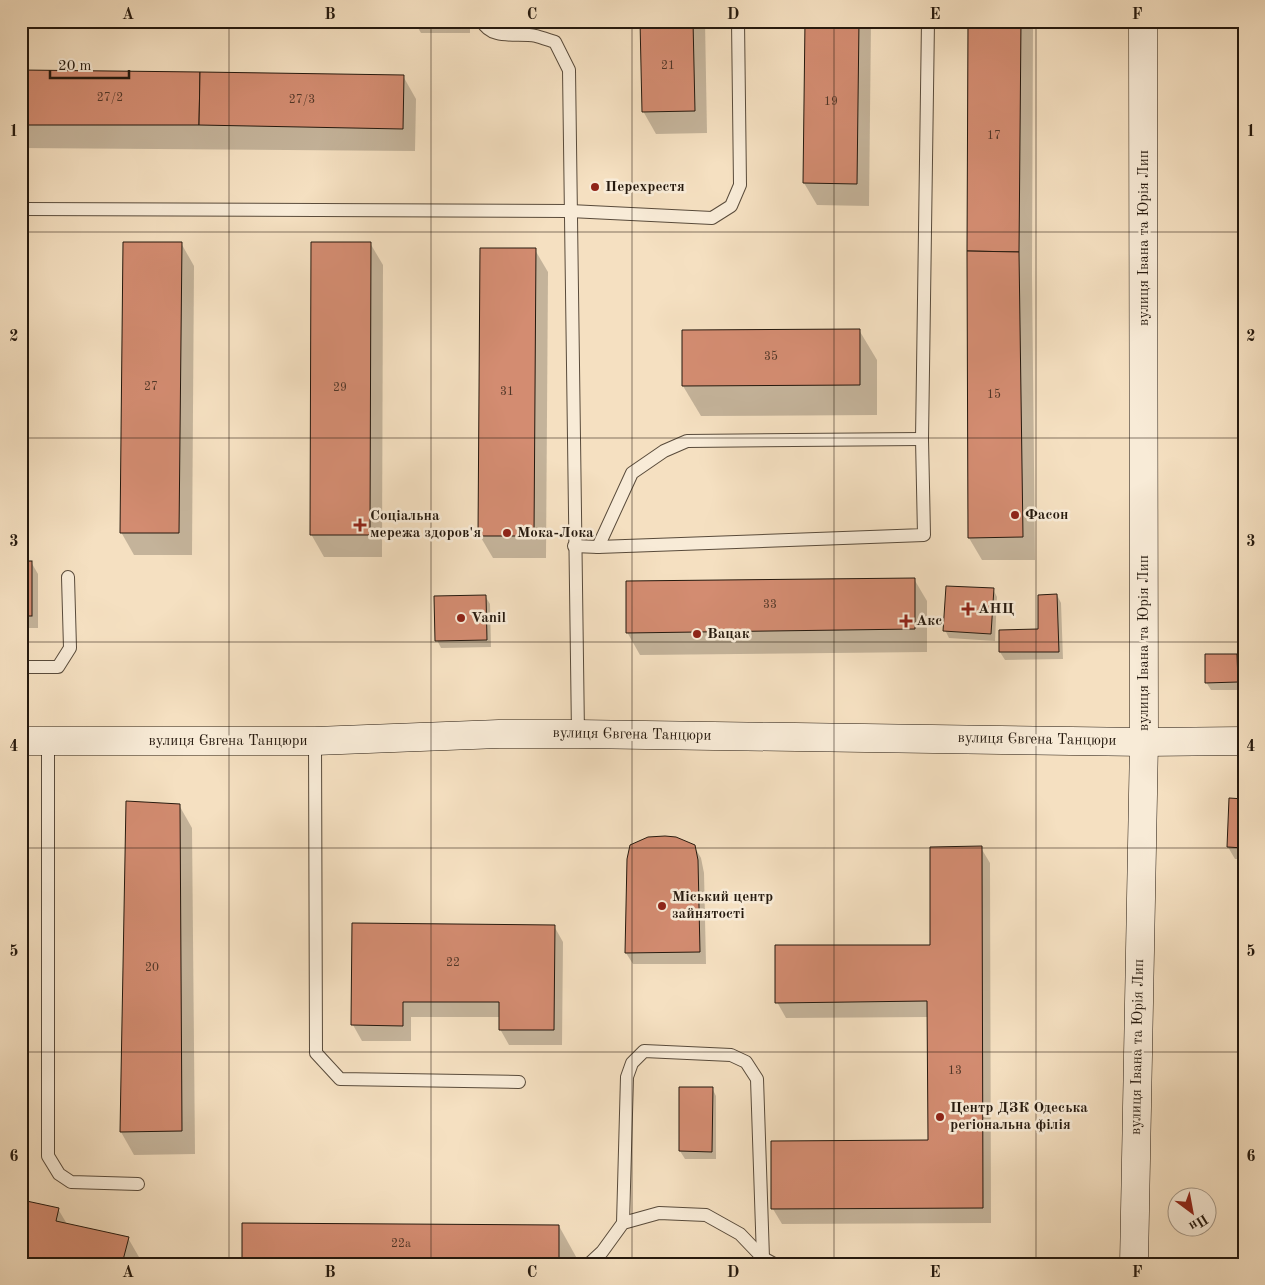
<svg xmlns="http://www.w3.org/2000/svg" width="1265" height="1285" font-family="'Old Standard TT',serif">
  <rect width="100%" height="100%" fill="#f5e0c1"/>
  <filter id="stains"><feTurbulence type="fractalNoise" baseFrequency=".004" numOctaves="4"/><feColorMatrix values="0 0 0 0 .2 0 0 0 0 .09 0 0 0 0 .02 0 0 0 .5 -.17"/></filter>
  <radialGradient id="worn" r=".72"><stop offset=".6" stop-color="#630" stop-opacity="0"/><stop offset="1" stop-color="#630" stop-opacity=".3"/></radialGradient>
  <g fill="#0003">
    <polygon points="414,21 470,21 470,33 421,33"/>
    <polygon points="642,21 705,21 707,133 656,134 643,111"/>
    <polygon points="807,21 871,21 869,206 817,205 804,183"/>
    <polygon points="970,21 1033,21 1032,275 1035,560 982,560 969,538"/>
    <polygon points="21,71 403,76 416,99 415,151 21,148"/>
    <polygon points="181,243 194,266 192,555 134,555 121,532"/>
    <polygon points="370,243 383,265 382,557 324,557 311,534"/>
    <polygon points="535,250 548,272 546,558 493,558 480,536"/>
    <polygon points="859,330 877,360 877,415 701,416 683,386"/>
    <polygon points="21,370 28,382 26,477 21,477"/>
    <polygon points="21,562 31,562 38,574 38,628 21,628"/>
    <polygon points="914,579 927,601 927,652 640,655 627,632"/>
    <polygon points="993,589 997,597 995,641 949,638 945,630"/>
    <polygon points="1057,595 1061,603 1063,659 1005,660 1000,652 1039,630"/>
    <polygon points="485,596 490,604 491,647 441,648 437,640"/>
    <polygon points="1237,655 1241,663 1241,690 1211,690 1206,682"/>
    <polygon points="1244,800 1244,859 1235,859 1228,847"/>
    <polygon points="128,802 179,805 192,828 195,1154 134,1155 121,1132"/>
    <polygon points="694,846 701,858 704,873 706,964 633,964 626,953"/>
    <polygon points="981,848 990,863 991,1223 782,1224 773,1209 929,1141 928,1017 786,1018 777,1002 931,946"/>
    <polygon points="354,925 554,926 563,942 562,1045 509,1045 500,1029 500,1017 411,1017 411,1041 362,1041 353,1025"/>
    <polygon points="680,1088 712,1088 716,1096 716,1159 685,1159 680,1151"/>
    <polygon points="23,1202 58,1209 67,1224 128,1238 143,1264 21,1264"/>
    <polygon points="559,1226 580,1264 243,1262"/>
  </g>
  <g fill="#d38c71" stroke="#25190e">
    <polygon points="640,21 693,21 695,111 642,112"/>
    <polygon points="805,21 859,21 857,184 803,183"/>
    <polygon points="968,21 1021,21 1019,252 967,251"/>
    <polygon points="21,70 200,72 199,125 21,125"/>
    <polygon points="200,72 404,75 403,129 199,125"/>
    <polygon points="123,242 182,242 179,533 120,533"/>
    <polygon points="311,242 371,242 370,535 310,535"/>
    <polygon points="480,248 536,248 534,536 478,536"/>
    <polygon points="967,251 1019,252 1023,537 968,538"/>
    <polygon points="860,329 860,385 682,386 682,330"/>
    <rect x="21" y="561" width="11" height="55"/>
    <polygon points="915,578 915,629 626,633 626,581"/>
    <polygon points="946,586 994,588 991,634 943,631"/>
    <polygon points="1057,594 1059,652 999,652 999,630 1038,629 1038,595"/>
    <polygon points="486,595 487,640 435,641 434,596"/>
    <polygon points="1205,654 1237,654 1238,682 1205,683"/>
    <polygon points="1229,798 1244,799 1244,848 1227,847"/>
    <polygon points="126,801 180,804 182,1131 120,1132"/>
    <polygon points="665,836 676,837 695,845 698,860 700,952 625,953 627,859 630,845 648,837"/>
    <polygon points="982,846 983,1208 771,1209 771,1141 928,1140 927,1001 775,1003 775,945 930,945 930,847"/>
    <polygon points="352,923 555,925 554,1030 499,1030 499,1002 403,1002 403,1026 351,1025"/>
    <polygon points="679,1087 713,1087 712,1152 679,1151"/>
    <polygon points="22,1200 59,1208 56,1221 129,1237 122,1264 21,1264"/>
    <polygon points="242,1223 559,1225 559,1264 242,1263"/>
  </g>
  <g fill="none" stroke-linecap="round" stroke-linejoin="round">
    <defs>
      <g id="lane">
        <path d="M482,21C492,41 518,32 536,36C543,38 549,40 555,42L569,70L578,734"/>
        <polyline points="21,209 570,211 712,218 731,206 740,185 738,21"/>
        <polyline points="21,329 22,329"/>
        <polyline points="574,546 598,547 924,535 922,439 928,21"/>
        <polyline points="598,547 632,473 664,451 687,441 922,439"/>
        <polyline points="21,667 58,667 70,648 68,577"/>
        <polyline points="48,741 48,1156 59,1174 71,1182 138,1184"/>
        <polyline points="315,741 316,1053 340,1079 519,1082"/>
        <polyline points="623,1223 627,1077 632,1063 644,1051 731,1055 746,1062 757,1079 763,1258"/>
        <polyline points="589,1264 602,1252 623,1223 659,1213 706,1215 740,1234 763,1258 774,1264"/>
      </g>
      <g id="secondary">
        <polyline points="21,741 315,741 499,734 578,734 1144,742 1244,741"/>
        <polyline points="1134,1264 1144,742 1143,21"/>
      </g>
    </defs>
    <use href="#lane" stroke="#594b3b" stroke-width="14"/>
    <use href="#secondary" stroke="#25190e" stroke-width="29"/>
    <use href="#lane" stroke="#f8ebd7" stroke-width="12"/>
    <use href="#secondary" stroke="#f8ebd7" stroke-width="28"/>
  </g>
  <path fill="none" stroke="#25190e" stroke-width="1" stroke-opacity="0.55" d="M229,21V1264M431,21V1264M632,21V1264M834,21V1264M1036,21V1264M21,232H1244M21,438H1244M21,642H1244M21,848H1244M21,1052H1244"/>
  <g fill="#8f2418" stroke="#f8ebd7" stroke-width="2">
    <circle cx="595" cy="187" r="5"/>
    <circle cx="1015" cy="515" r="5"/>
    <path d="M357.5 517.5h5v5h5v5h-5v5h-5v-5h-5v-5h5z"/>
    <circle cx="507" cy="533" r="5"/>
    <path d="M965.5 601.5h5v5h5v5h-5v5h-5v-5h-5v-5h5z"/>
    <circle cx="461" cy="618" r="5"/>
    <path d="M903.5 613.5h5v5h5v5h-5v5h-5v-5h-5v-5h5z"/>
    <circle cx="697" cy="634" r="5"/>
    <circle cx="662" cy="906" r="5"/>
    <circle cx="940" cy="1117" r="5"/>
  </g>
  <g text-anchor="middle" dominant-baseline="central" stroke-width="5" stroke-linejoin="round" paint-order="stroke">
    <g font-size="12" fill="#503627">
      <text x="668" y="66">21</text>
      <text x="110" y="98">27/2</text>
      <text x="302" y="100">27/3</text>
      <text x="831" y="102">19</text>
      <text x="994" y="136">17</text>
      <text x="771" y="357">35</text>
      <text x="151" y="387">27</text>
      <text x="340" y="388">29</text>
      <text x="507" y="392">31</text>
      <text x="994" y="395">15</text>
      <text x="770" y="605">33</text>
      <text x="453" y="963">22</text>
      <text x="152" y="968">20</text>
      <text x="955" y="1071">13</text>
      <text x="401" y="1244">22а</text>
    </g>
    <g font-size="15" font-weight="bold" fill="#25190e" stroke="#f8ebd7" text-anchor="start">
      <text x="605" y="187">Перехрестя</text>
      <text x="1025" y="515">Фасон</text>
      <text x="370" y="516">Соціальна<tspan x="370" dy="17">мережа здоров'я</tspan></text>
      <text x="517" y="533">Мока-Лока</text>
      <text x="978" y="609">АНЦ</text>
      <text x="471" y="618">Vanil</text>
      <text x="916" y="621">Акс</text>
      <text x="707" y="634">Вацак</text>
      <text x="672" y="897">Міський центр<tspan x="672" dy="17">зайнятості</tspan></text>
      <text x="950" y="1108">Центр ДЗК Одеська<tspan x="950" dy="17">регіональна філія</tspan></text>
    </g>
    <g font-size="15" fill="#25190e" stroke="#f8ebd7">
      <text transform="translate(1144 238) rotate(-90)">вулиця Івана та Юрія Лип</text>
      <text transform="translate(1144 643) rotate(-90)">вулиця Івана та Юрія Лип</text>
      <text transform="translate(632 735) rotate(1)">вулиця Євгена Танцюри</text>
      <text transform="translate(1037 740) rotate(1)">вулиця Євгена Танцюри</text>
      <text x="228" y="741">вулиця Євгена Танцюри</text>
      <text transform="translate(1138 1047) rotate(-89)">вулиця Івана та Юрія Лип</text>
    </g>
  </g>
  <rect width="1265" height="1285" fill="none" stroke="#f5e0c1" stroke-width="55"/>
  <g transform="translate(1192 1212) rotate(148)"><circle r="24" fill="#f8ebd7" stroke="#a49787"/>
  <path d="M0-4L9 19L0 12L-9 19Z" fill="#8f2418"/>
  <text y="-8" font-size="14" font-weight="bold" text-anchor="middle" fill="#25190e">Пн</text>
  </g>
  <path d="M50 70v8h79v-8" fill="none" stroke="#25190e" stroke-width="2.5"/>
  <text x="58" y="70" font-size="15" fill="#25190e" stroke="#f8ebd7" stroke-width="4" paint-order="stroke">20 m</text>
  <rect x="28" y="28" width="1210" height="1230" fill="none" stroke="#25190e" stroke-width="2"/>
  <g font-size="16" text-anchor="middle" font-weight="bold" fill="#25190e">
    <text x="128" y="19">A</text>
    <text x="330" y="19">B</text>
    <text x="532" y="19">C</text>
    <text x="733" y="19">D</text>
    <text x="935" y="19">E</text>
    <text x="1137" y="19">F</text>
    <text x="14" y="136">1</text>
    <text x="1251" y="136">1</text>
    <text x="14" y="341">2</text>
    <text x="1251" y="341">2</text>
    <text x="14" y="546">3</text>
    <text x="1251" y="546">3</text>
    <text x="14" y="751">4</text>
    <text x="1251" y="751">4</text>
    <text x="14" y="956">5</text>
    <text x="1251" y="956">5</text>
    <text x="14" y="1161">6</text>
    <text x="1251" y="1161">6</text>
    <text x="128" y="1277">A</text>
    <text x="330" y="1277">B</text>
    <text x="532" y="1277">C</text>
    <text x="733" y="1277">D</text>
    <text x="935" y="1277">E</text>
    <text x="1137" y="1277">F</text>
  </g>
  <rect width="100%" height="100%" filter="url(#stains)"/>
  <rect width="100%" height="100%" fill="url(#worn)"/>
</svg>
